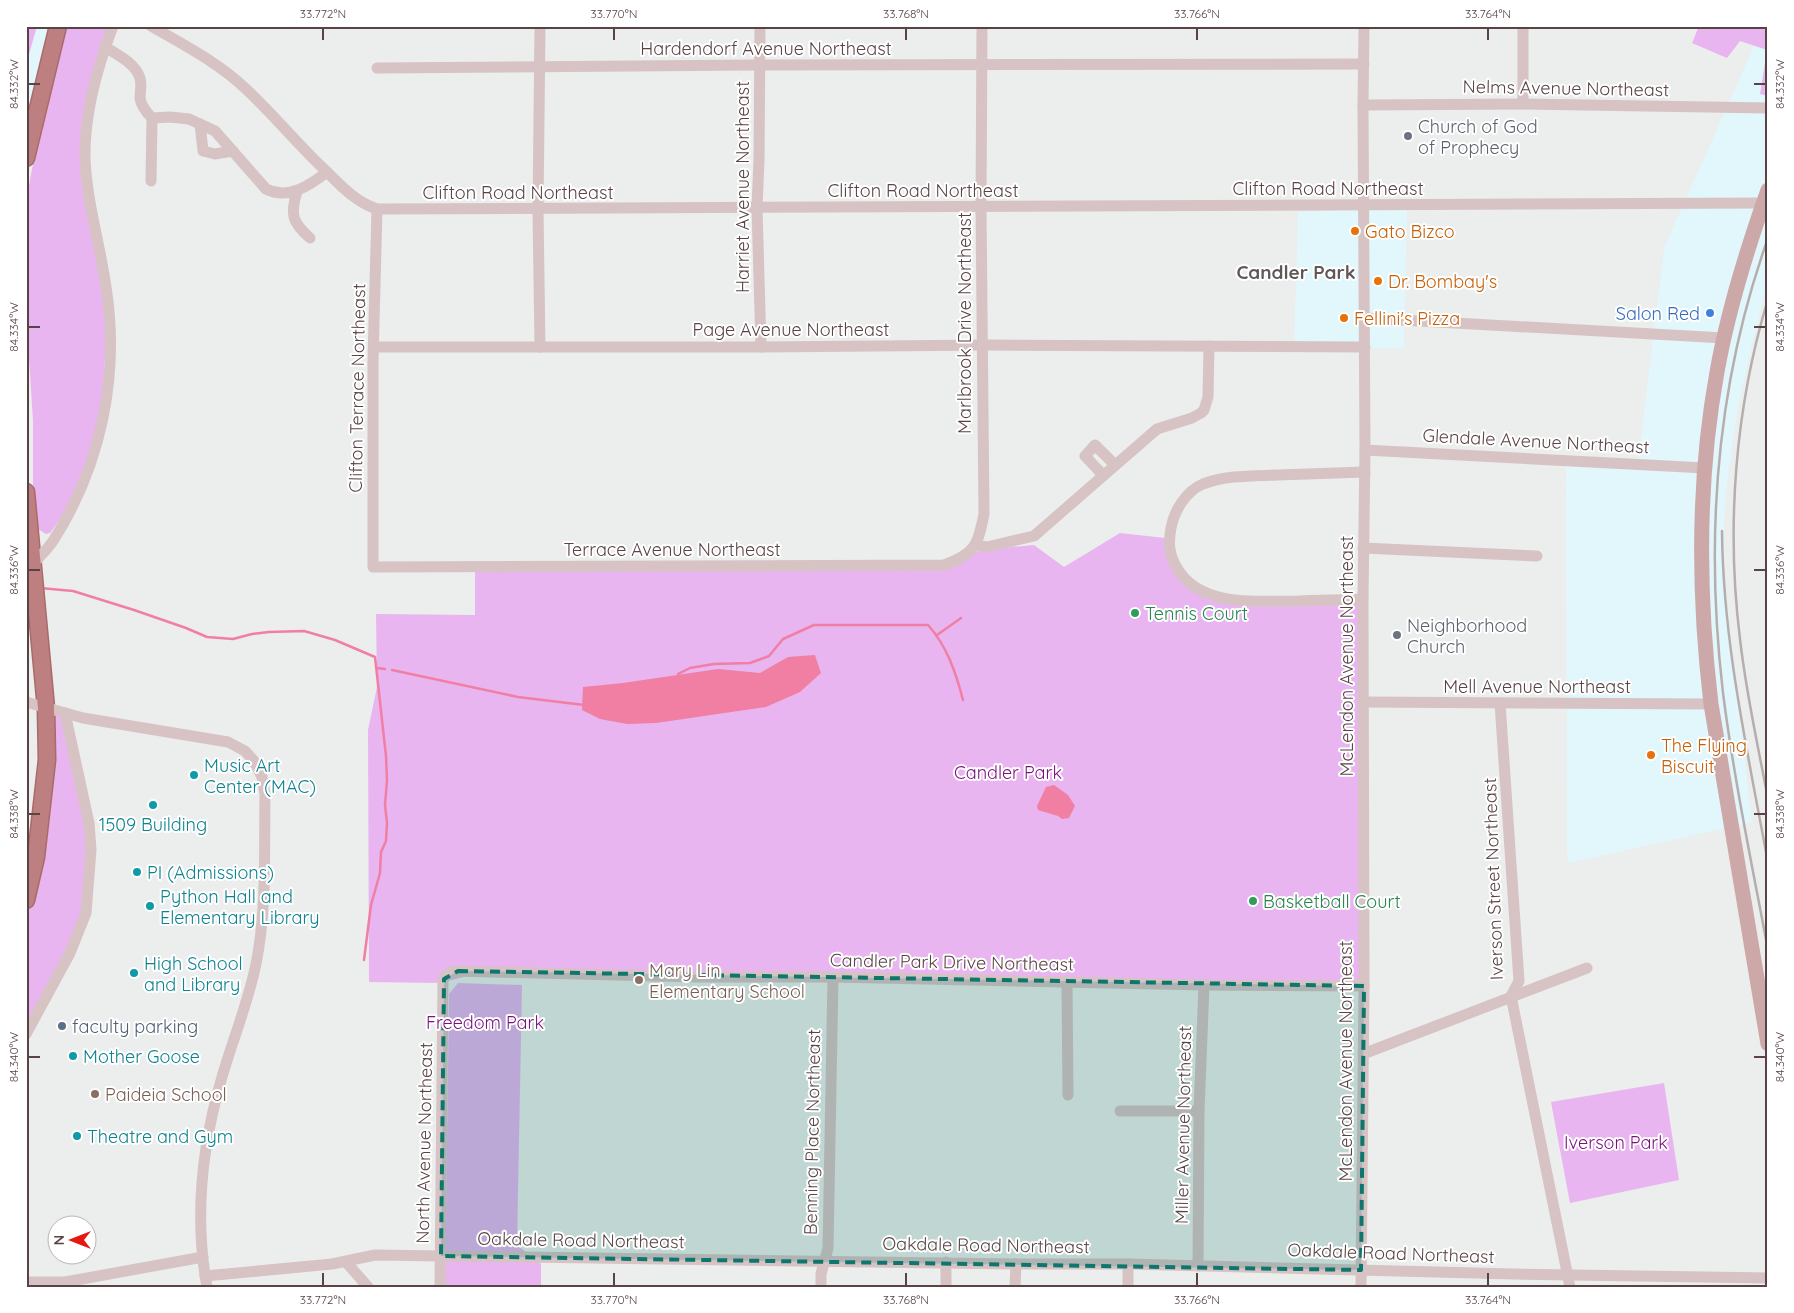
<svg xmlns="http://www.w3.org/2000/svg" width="1794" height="1313" font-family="Quicksand,sans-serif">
  <rect width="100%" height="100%" fill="#ebeeec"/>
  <g fill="#e1f7fc">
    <polygon points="26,26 56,26 26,137"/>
    <polygon points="1763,26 1768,26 1768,278 1737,411 1726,491 1722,558 1752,822 1569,863 1567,852 1566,458 1638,464 1664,248"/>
    <polygon points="1407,208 1404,348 1294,350 1298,212"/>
  </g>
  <g fill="#e8b5f0">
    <polygon points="26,26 37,26 26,65"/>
    <polygon points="66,26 110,26 82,152 83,193 103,287 106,343 101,418 74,500 50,533 46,534 33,526 33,420 26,312 26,202 32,169"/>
    <polygon points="1699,26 1768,26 1768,96 1760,94 1767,50 1740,41 1727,58 1692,43"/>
    <polygon points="1120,533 1165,538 1175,572 1224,601 1360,601 1360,988 467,976 440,983 369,982 368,730 377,687 376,614 475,615 475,568 946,568 980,550 1034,545 1064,567"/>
    <polygon points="48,711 61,715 92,836 86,913 26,1028 26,910 38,871"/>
    <polygon points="458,983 522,985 517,1245 541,1264 541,1287 445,1287 449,994"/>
    <polygon points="1664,1083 1679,1180 1570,1203 1551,1102"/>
  </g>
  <g fill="#f07fa3">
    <polygon points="815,655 821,673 800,692 766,707 656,723 627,724 600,719 582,710 583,687 623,683 718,669 760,673 788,657"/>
    <polygon points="1054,785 1068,795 1075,806 1069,818 1062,819 1058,816 1038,810 1037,806 1046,787"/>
  </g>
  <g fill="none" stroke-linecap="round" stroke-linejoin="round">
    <g stroke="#f07fa3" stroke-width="2.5">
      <polyline points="40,588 73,591 134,610 186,628 207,637 233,639 252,634 269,632 304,631 335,640 375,657 386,756 387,780 385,805 387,823 386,841 381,852 380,873 371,905 364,960"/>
      <polyline points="937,635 961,618"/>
      <polyline points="377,668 385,669"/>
      <polyline points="392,670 518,697 584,705"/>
      <path d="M678,674L690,668L714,664L750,663L769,656L783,639L814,625H928C947,646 956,673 963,700"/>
    </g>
    <defs>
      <g id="highway">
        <polyline points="26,158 58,26"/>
        <polyline points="26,492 46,708 47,760 36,857 26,900"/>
      </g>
    </defs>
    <use href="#highway" stroke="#a96b6a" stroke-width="19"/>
    <g stroke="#d7c3c4" stroke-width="11">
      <path d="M151,26C184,45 219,63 246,89C274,115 298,145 326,171C342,187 356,202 377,209L1763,203"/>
      <polyline points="540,26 538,210 540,347"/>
      <polyline points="760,26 759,160 757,208 761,347"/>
      <path d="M105,47C118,55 135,63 140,78C142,85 140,91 140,98C141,106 146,112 152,118L170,117L189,119L215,131L266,189C288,200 309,186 327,172"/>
      <polyline points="377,68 754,65 1364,64"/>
      <polyline points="1523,104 1523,26"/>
      <polyline points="1363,105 1523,104 1768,108"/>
      <polyline points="200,124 203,151 215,154 233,151"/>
      <polyline points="151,181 152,118"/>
      <path d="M297,191C290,215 292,222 310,238"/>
      <path d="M377,209L373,361V567L944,565C975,554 978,545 984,514L981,207L982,26"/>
      <polyline points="1365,318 1724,338"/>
      <polyline points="375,347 761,347 989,345 1365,347"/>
      <polyline points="1365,450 1705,468"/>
      <polyline points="1103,475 1085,456 1095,445 1115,465"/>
      <polyline points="976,545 987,547 1034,536 1157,429 1192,418 1201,413 1204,410 1208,397 1209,346"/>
      <polyline points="1363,548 1537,556"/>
      <path d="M33,564C39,557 47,550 53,541C101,466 120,375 106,287C100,244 87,203 85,159C84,114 97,68 113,26"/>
      <path d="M1363,599C1341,600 1320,600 1298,601C1259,601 1200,608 1177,568C1169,554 1168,544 1171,528C1174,511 1186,491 1203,484C1227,475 1252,476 1278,475C1307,474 1336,473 1365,472"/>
      <path d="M26,702L83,718L228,742L245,751L254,761L262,777L265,794C264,850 267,909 256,964C248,1003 233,1039 222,1077C202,1145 194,1216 207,1287"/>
      <polyline points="1363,702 1711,704"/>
      <polyline points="1500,703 1519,981 1511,996 1570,1287"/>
      <polyline points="1067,982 1068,1095"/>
      <polyline points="26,1034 70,953 86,913 91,850 89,823 65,713"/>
      <polyline points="1363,1054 1587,968"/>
      <polyline points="1120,1111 1199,1111"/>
      <polyline points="346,1262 368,1287"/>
      <polyline points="1198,1266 1199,1111 1204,985"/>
      <polyline points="205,1276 332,1264 375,1255 1016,1264 1128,1264 1514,1274 1768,1278"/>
      <polyline points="26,1282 65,1282 203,1257"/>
      <polyline points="440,1287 443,980 445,976 453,971 696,977 833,977 1204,985 1364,986"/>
      <polyline points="821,1287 821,1274 828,1248 833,977"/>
      <polyline points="946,1287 946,1262"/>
      <polyline points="1015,1287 1016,1264"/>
      <polyline points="1128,1287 1128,1264"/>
      <polyline points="1361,1287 1364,986 1363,599 1365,450 1363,105 1364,26"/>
    </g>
    <path stroke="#cca8a9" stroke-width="15" d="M1768,190C1747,249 1728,310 1717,372C1697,482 1698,594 1711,704L1768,1044"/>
    <use href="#highway" stroke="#be7f80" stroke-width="16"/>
    <g stroke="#b6aead" stroke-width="2.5">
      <path d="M1768,238C1716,384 1705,540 1723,693C1734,779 1752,865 1768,950"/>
      <path d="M1768,299C1735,408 1726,526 1740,639C1746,693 1758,746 1768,799"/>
      <path d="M1722,531C1723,644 1748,753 1768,863"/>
    </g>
  </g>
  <path fill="#0f766e" fill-opacity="0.2" stroke="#0f766e" stroke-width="4" stroke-dasharray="10 6" stroke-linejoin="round" d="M458,971L1364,986L1361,1270L441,1256L444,979Z"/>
  <path fill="none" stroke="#594344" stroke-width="2" d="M323,28V40M614,28V40M906,28V40M1197,28V40M1488,28V40M28,84H40M1754,84H1766M28,327H40M1754,327H1766M28,570H40M1754,570H1766M28,814H40M1754,814H1766M28,1057H40M1754,1057H1766M323,1273V1286M614,1273V1286M906,1273V1286M1197,1273V1286M1488,1273V1286"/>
  <g fill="#6b7280" stroke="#fff" stroke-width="2">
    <circle cx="1408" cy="136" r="5"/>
    <circle cx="1397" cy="635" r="5"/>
  </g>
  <g fill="#e8710a" stroke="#fff" stroke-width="2">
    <circle cx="1355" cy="231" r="5"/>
    <circle cx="1378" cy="281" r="5"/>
    <circle cx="1344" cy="318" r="5"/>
    <circle cx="1651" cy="755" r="5"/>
  </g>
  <circle fill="#3f7fe0" stroke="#fff" stroke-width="2" cx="1710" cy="313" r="5"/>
  <g fill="#2e9e5b" stroke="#fff" stroke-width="2">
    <circle cx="1135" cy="613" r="5"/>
    <circle cx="1253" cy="901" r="5"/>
  </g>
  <g fill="#0f9aa8" stroke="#fff" stroke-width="2">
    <circle cx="194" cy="775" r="5"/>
    <circle cx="153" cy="805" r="5"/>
    <circle cx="137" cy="872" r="5"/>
    <circle cx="150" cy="906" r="5"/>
    <circle cx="134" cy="973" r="5"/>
    <circle cx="73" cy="1056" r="5"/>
    <circle cx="77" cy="1136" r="5"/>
  </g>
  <g fill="#8d6e63" stroke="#fff" stroke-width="2">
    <circle cx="639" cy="980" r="5"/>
    <circle cx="95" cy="1094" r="5"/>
  </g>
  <circle fill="#5c6f8a" stroke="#fff" stroke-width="2" cx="62" cy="1026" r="5"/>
  <g text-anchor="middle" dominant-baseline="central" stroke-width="4" stroke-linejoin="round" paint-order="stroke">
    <g font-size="18" fill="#594344" stroke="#fff">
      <text x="766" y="48">Hardendorf Avenue Northeast</text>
      <text transform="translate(1566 88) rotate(1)">Nelms Avenue Northeast</text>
      <text transform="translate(742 187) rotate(-90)">Harriet Avenue Northeast</text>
      <text x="1328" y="188">Clifton Road Northeast</text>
      <text x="923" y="190">Clifton Road Northeast</text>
      <text x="518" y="192">Clifton Road Northeast</text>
      <text transform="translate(964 323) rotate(-90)">Marlbrook Drive Northeast</text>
      <text x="791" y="329">Page Avenue Northeast</text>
      <text transform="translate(357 388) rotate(-89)">Clifton Terrace Northeast</text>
      <text transform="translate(1536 441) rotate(3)">Glendale Avenue Northeast</text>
      <text x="672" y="549">Terrace Avenue Northeast</text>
      <text transform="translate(1346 656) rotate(-90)">McLendon Avenue Northeast</text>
      <text x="1537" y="686">Mell Avenue Northeast</text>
      <text transform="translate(1493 879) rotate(-92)">Iverson Street Northeast</text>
      <text transform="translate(952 962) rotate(1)">Candler Park Drive Northeast</text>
      <text transform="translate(1345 1061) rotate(-90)">McLendon Avenue Northeast</text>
      <text transform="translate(1183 1125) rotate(-89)">Miller Avenue Northeast</text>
      <text transform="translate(812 1132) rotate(-89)">Benning Place Northeast</text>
      <text transform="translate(424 1143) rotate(-89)">North Avenue Northeast</text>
      <text transform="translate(581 1240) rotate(1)">Oakdale Road Northeast</text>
      <text transform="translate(986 1245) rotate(1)">Oakdale Road Northeast</text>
      <text transform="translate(1391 1253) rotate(2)">Oakdale Road Northeast</text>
    </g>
    <g font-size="18" fill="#5b616d" stroke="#fff" text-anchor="start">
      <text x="1418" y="126">Church of God<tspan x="1418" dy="21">of Prophecy</tspan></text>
      <text x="1407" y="625">Neighborhood<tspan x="1407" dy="21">Church</tspan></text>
    </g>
    <g font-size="18" fill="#c56008" stroke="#fff" text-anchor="start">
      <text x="1365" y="231">Gato Bizco</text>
      <text x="1388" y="281">Dr. Bombay's</text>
      <text x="1354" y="318">Fellini's Pizza</text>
      <text x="1661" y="745">The Flying<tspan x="1661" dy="21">Biscuit</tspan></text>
    </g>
    <g font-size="18" fill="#366cbe" stroke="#fff" text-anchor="end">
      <text x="1700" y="313">Salon Red</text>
    </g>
    <g font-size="18" fill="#27864d" stroke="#fff" text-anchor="start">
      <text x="1145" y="613">Tennis Court</text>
      <text x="1263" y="901">Basketball Court</text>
    </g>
    <g font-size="18" fill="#0d838f" stroke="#fff" text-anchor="start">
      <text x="204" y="765">Music Art<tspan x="204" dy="21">Center (MAC)</tspan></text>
      <text x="153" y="824" text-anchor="middle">1509 Building</text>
      <text x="147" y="872">PI (Admissions)</text>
      <text x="160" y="896">Python Hall and<tspan x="160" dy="21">Elementary Library</tspan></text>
      <text x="144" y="963">High School<tspan x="144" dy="21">and Library</tspan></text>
      <text x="83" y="1056">Mother Goose</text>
      <text x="87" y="1136">Theatre and Gym</text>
    </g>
    <g font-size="18" fill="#7a117d" stroke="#fff">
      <text x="1008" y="772">Candler Park</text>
      <text x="485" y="1022">Freedom Park</text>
      <text x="1616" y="1142">Iverson Park</text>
    </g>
    <g font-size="18" fill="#785e54" stroke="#fff" text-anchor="start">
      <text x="649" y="970">Mary Lin<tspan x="649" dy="21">Elementary School</tspan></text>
      <text x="105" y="1094">Paideia School</text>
    </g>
    <g font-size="18" fill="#4e5e75" stroke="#fff" text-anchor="start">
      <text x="72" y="1026">faculty parking</text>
    </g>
    <g font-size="19" font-weight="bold" fill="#605857" stroke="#fff">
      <text x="1296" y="272">Candler Park</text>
    </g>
  </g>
  <rect width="1794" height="1313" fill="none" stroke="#ffffff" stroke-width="55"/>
  <g transform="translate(72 1240) rotate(270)"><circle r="24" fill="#ffffff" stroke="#bdb4b4"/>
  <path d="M0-4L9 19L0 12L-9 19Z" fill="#e4180f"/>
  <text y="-8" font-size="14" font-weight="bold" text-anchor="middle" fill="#594344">N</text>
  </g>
  <rect x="28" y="28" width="1738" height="1258" fill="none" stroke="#594344" stroke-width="2"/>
  <g font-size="12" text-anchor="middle" fill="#594344">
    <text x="323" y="18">33.772°N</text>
    <text x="614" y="18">33.770°N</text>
    <text x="906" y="18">33.768°N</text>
    <text x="1197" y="18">33.766°N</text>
    <text x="1488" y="18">33.764°N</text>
    <text transform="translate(1780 84) rotate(-90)" y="4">84.332°W</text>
    <text transform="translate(14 84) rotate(-90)" y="4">84.332°W</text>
    <text transform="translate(1780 327) rotate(-90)" y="4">84.334°W</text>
    <text transform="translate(14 327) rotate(-90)" y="4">84.334°W</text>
    <text transform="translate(1780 570) rotate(-90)" y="4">84.336°W</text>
    <text transform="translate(14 570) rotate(-90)" y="4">84.336°W</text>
    <text transform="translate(1780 814) rotate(-90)" y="4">84.338°W</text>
    <text transform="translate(14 814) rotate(-90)" y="4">84.338°W</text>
    <text transform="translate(1780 1057) rotate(-90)" y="4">84.340°W</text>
    <text transform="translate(14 1057) rotate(-90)" y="4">84.340°W</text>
    <text x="323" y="1304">33.772°N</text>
    <text x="614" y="1304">33.770°N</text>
    <text x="906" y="1304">33.768°N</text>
    <text x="1197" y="1304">33.766°N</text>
    <text x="1488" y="1304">33.764°N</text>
  </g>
</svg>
